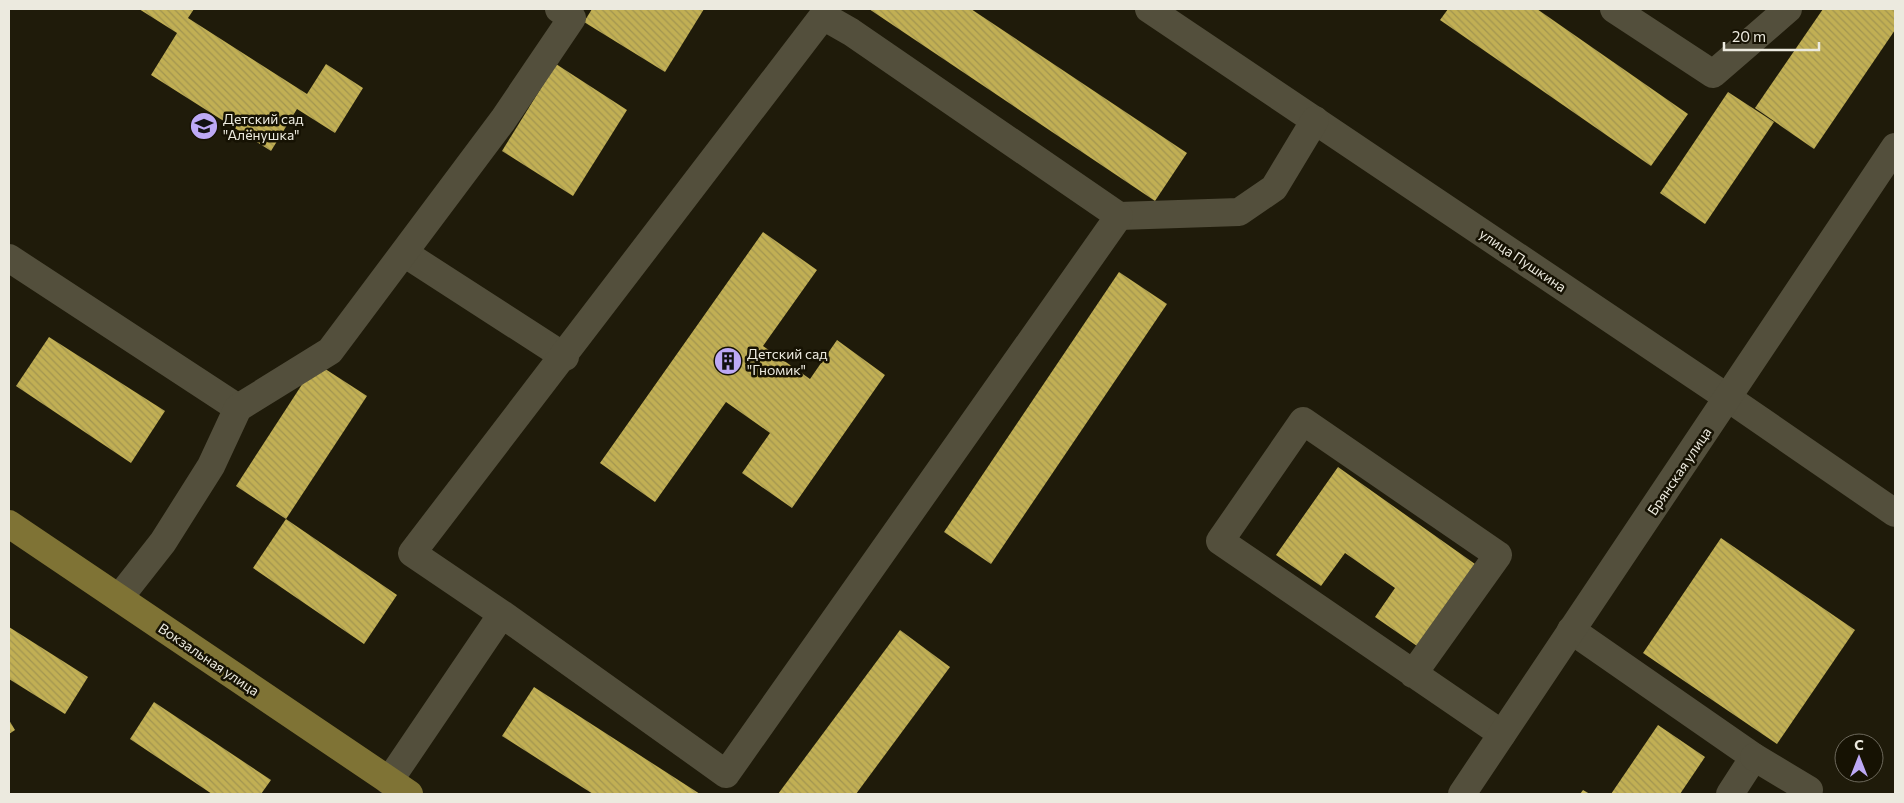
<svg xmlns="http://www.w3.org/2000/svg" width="1904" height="803" font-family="Commissioner,sans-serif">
  <defs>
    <pattern id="building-back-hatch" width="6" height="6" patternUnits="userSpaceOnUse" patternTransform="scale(1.25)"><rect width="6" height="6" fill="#c1af54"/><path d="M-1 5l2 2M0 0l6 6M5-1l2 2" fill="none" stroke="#a29550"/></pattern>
  </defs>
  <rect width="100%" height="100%" fill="#1f1b0a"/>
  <g fill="url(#building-back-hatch)">
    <polygon points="139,9 194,9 188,18 307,94 326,64 363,88 335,133 297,109 271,151 151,75 177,33"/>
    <polygon points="592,9 704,9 665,72 584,22"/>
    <polygon points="869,9 971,9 1187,153 1155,201"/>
    <polygon points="1448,9 1537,9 1688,114 1651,166 1440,20"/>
    <polygon points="1823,9 1895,9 1895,30 1814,149 1755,108"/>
    <polygon points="556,64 627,110 573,196 502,151"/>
    <polygon points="1728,92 1774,122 1705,224 1660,193"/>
    <polygon points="763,232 817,270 763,346 810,379 837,340 885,375 792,508 742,473 770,433 726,402 655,502 600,463"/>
    <polygon points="1119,272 1167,304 991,564 944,532"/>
    <polygon points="49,337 165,411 131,463 16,386"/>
    <polygon points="316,363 367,396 286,519 236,486"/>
    <polygon points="1338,467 1475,564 1417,646 1375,617 1395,588 1345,553 1321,586 1276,555"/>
    <polygon points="286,519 397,595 364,644 253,568"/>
    <polygon points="1721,538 1855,630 1777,744 1643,653"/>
    <polygon points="9,627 88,677 65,714 9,679"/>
    <polygon points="900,630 950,667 856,794 778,794"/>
    <polygon points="534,687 700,794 593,794 502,736"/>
    <polygon points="154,702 271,780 261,794 212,794 130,739"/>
    <polygon points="9,720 15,730 9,734"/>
    <polygon points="1658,725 1705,757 1680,794 1611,794"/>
    <polygon points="1583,790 1590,794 1580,794"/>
  </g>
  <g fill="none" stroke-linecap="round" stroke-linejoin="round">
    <g stroke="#534f3c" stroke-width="28">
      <polyline points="1149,9 1728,398 1895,513"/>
      <polyline points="1614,9 1713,74 1788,9"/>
      <polyline points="1119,216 1239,212 1274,188 1315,120"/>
      <polyline points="404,253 565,357"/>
      <polyline points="9,258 238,408"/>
      <polyline points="119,598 163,542 211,466 238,408 330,351 503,120 572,18 559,9"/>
      <polyline points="1571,630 1754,757 1730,794"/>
      <polyline points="1413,674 1498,555 1303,421 1220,541 1502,734"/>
      <polyline points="1754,757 1809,790 1806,794"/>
      <polyline points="389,781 502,614 726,774 1119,216 851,32 823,16 412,553 502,614"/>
      <polyline points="1462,794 1895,147"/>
    </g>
    <polyline stroke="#7f7335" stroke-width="28" points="9,524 409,794"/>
  </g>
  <defs>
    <symbol id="school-disc" viewBox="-11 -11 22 22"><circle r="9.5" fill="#bda9f5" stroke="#161203"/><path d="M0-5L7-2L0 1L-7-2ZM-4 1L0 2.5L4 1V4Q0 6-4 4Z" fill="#111"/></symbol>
    <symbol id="building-disc" viewBox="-11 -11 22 22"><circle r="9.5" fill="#bda9f5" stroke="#161203"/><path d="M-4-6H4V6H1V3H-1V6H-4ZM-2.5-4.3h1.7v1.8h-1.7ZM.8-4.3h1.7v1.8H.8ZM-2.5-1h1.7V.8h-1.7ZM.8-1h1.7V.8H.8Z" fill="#111"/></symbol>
  </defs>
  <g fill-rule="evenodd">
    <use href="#school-disc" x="188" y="110" width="32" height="32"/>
    <use href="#building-disc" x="712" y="345" width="32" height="32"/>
  </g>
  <g text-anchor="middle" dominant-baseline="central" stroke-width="5" stroke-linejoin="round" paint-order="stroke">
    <g font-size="14" fill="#eceadf" stroke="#161203" text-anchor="start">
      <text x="223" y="118">Детский сад<tspan x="223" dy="16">"Алёнушка"</tspan></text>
      <text x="747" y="353">Детский сад<tspan x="747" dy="16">"Гномик"</tspan></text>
    </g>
    <g font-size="14" fill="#eceadf" stroke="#161203">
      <text transform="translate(1523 260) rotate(34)">улица Пушкина</text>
      <text transform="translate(1679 471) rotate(-56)">Брянская улица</text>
      <text transform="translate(209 659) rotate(34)">Вокзальная улица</text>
    </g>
  </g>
  <rect width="1904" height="803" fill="none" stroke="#eceadf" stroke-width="20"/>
  <g transform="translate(1859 758)"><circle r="24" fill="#161203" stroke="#6c685b"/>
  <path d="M0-4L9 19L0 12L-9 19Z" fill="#bda9f5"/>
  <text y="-8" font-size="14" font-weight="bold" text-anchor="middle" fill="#eceadf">С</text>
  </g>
  <path d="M1724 42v8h95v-8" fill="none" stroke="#eceadf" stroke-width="2.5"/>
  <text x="1732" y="42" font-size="15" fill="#eceadf" stroke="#161203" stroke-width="4" paint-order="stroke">20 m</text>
</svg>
